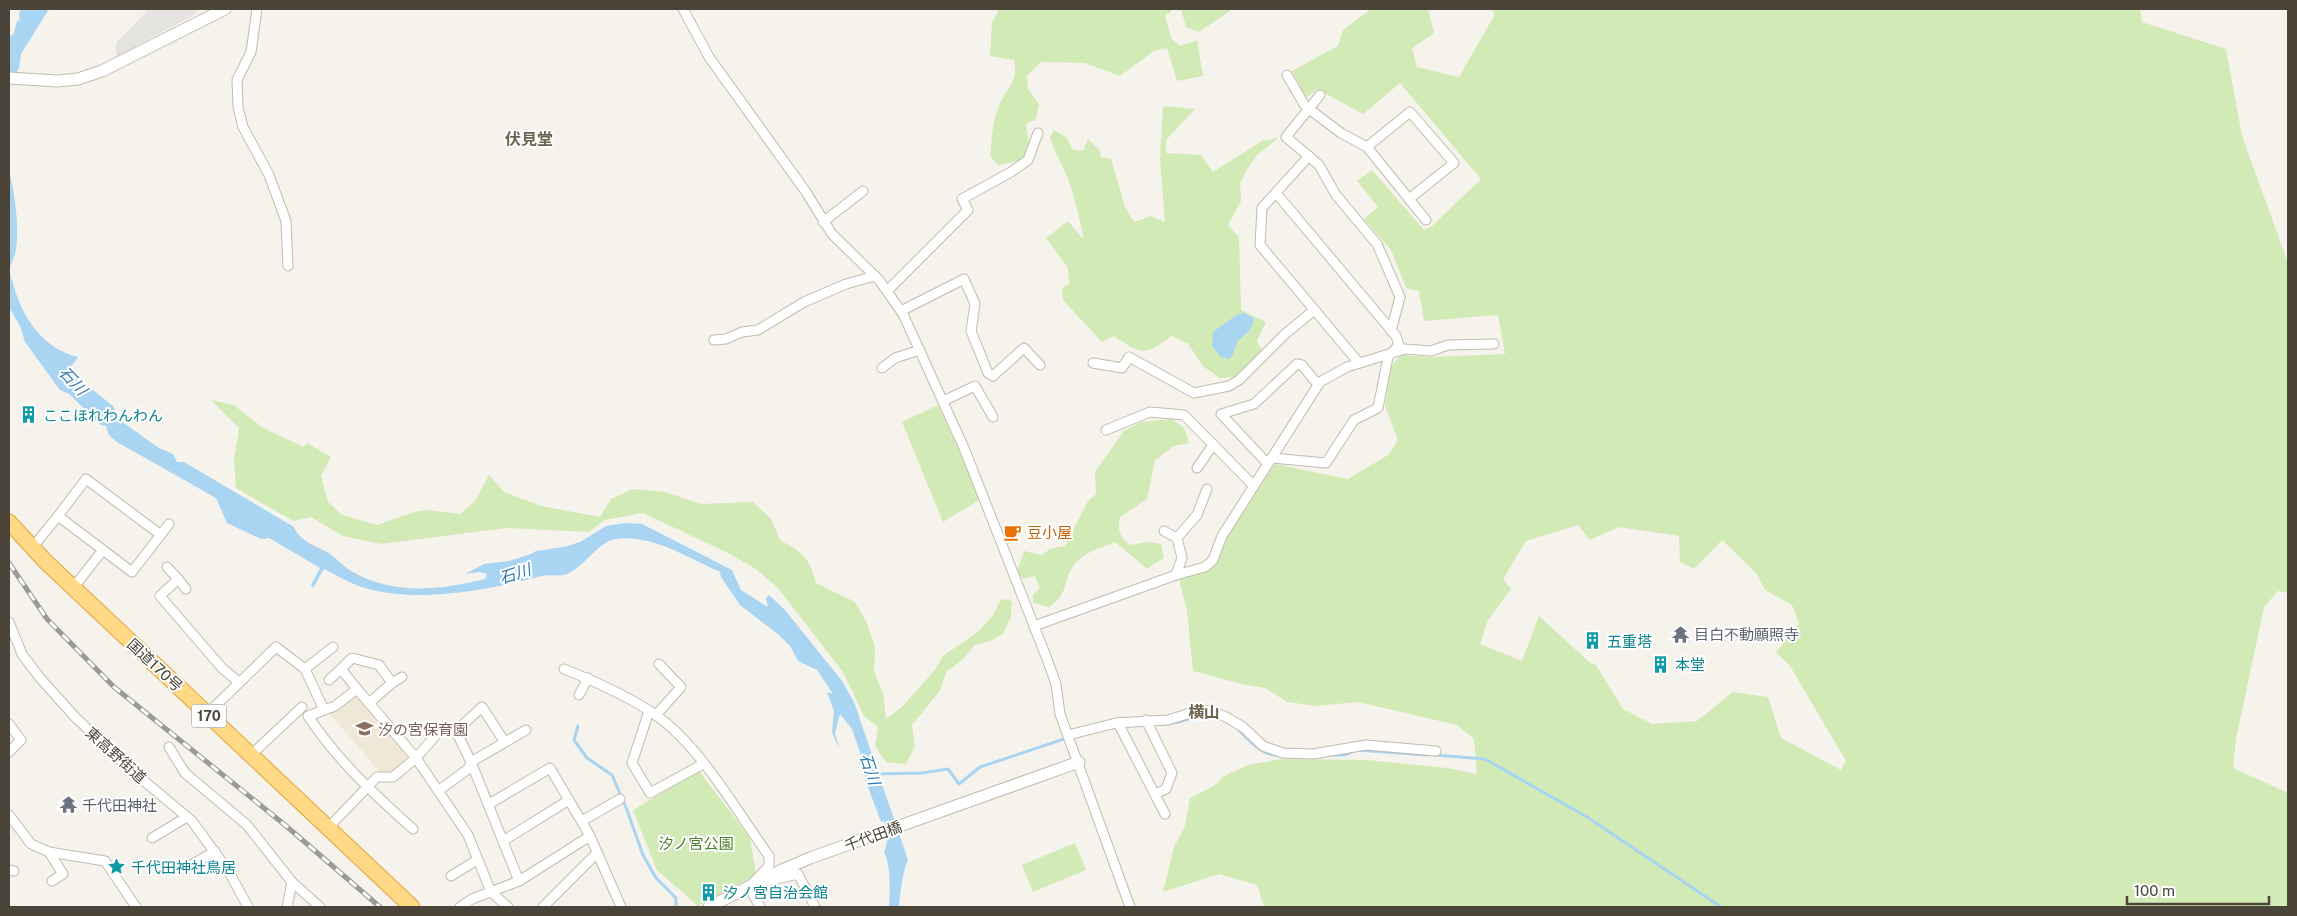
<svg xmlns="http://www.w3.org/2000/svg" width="2297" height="916" font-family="'Public Sans','Noto Sans JP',sans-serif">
  <rect width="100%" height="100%" fill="#f6f3ec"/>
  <polygon fill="#efe8d6" points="358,697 407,752 406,761 392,772 381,773 330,714 349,698"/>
  <g fill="#d2eab5" fill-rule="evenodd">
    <path d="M998,9H1174L1165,16L1172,40L1181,46L1197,40L1203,76L1177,81L1167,48L1154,51L1120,76L1085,63L1041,62L1027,76L1028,89L1039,104L1036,119L1026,124L1029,145L1023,160L998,165L990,156C992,140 992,121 999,106C1008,84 1018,86 1014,60L990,56L992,22L998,12Z"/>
    <polygon points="1181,9 1233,9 1199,32 1186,27"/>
    <path d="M1371,9H1428L1434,33L1412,48L1417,67L1459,77L1494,16L1493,9H2140L2142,22L2226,49L2242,136L2288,263V593L2278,591L2264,607L2236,739L2233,768L2288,793V907H1264L1257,885L1219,874L1163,892L1174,847L1185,826L1190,798L1214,786L1224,776L1248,765L1282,759L1367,760L1447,768L1477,774L1474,739L1457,725L1358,702L1316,706L1287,702L1265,688L1246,685L1193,671L1187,611L1179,579L1210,570L1227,537L1275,464L1348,479L1388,455L1398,440L1385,406L1391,366L1401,355L1432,357L1505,354L1498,315L1424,321L1419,291L1406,288L1391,250L1364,219L1378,207L1357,181L1372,170L1424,230L1432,226L1481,179L1400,83L1363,114L1317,89L1306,98L1292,71L1338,46L1343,30ZM1578,525L1590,540L1619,527L1679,536L1680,562L1694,569L1722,540L1756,573L1765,590L1792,605L1799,624L1776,652L1790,666L1846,761L1841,770L1781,738L1768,697L1733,692L1697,721L1652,724L1623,709L1596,665L1589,662L1539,616L1522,661L1480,644L1488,620L1511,589L1503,579L1526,541Z"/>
    <path d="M1163,106L1195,109L1166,140V153L1201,155L1213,172L1262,141L1278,138L1256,156L1246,171L1240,184L1241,201L1228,225L1239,237L1241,310L1266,322L1257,341L1262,351L1236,377L1220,378L1204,367L1188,344L1172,336C1144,356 1142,355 1114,336L1102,342L1063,300L1062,288L1069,284L1068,268L1046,238L1068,221L1084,240C1079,218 1075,195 1066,174C1061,162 1054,151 1050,138L1054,130L1067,138L1072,149L1083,151L1088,139L1100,151L1101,157L1111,159L1125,207L1134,222L1151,216L1165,222L1160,158Z"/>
    <path d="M211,400L234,405L263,428L304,447L307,443L331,457L321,476L328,502L342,515L377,525L414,512L428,510L460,514L475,501L489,475L504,492L541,506L600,517L611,499L633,489L665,492L701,504L753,502L771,519L780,540C802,552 810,558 816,583L855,602L867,623L875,647L874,672L883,693L886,719L901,708L935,670L943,656L979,631L993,615L1001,599L1012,601L1011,617L1003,634L990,641L975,645L963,659L947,671L939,692L912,725L915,746L906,764L886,762L875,746L878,727L864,716L843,672L778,588L756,569L728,553L643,513L605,520L589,532L507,528L381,544L343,536L311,517L293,521L236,488L234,460L239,428Z"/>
    <polygon points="938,405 981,499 943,522 902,422"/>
    <path d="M1172,419L1184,428L1189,443L1174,446L1155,460L1147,499L1120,517C1117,529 1120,536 1129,545L1149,542L1161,544L1164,558L1147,569L1115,542C1101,548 1080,553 1072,568C1062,585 1068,595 1049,607L1033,603V595L1040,588L1035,576L1024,579L1017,572L1024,551L1041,555L1052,548L1065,546L1088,501L1096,494L1095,472L1124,431L1141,422Z"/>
    <polygon points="699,771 750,838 756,875 698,906 657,870 633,810"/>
    <polygon points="1075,843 1086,870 1033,892 1022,865"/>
  </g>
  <polygon fill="#e5e3e0" points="149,9 198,9 196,14 116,57 116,43"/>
  <g fill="#a9d4f2">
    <polygon points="21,9 49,9 21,54 19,68 9,83 9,40 11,35 13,35 18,19 20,22 19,14"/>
    <path d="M9,170C15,196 19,222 16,250C15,257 9,265 10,272C10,276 13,282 14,287C23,319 44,349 78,357L71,367L88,386L113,406L121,421L159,448L173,454L177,462H184L294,527C301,543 316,545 330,554C337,559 343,566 351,571C395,596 439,590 485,579L487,574L479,572L465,574L484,564L509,561L531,554L536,551L564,547L580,542L606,526L625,523L642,524L732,570L741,590L768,607L766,598L769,595L785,610L842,681L854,702L908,860C903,868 900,896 899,907H889C890,895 891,862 884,853L888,839L884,821L881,822L865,779V767L852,729L840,714L835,733L839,749L832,732L834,711L827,692L833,694L817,670L798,661L790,646L779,635L740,605L721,577L720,572C688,558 652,534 616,539C599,541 584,567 567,574C559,577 550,574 541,576C491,590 424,602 372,590C355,586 339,577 324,569L313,588L311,585L320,568L269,538L261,539L227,523L216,498L117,442L109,435L106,426L101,425L69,394L60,390L25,342L20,326L9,307Z"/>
    <path d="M1244,313L1254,318C1251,333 1248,331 1238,341C1234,347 1235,354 1229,359L1221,357L1212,346L1213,332L1238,314Z"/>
  </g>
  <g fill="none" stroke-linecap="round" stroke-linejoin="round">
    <g stroke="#a9d4f2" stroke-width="3">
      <path d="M1164,724C1183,724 1196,712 1215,717"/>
      <polyline points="578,726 574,740 587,758 612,775 627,810 643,855 656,878 676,898 676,907"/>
      <path d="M1238,729C1251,743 1263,757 1284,756"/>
      <polyline points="1330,755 1345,755 1356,750 1428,755"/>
      <polyline points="1434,755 1485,759 1587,817 1721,907"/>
      <polyline points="877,774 922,773 948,769 959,784 980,767 1067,738"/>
    </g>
    <defs>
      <g id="minor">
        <polyline points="257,9 251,52 237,80 238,107 243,127 269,175 286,221 288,266"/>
        <polyline points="683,9 709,57 806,192 832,234 879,280 903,314 964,448 1047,659 1056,684 1060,714 1130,907"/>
        <polyline points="1287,75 1305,106 1341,133 1367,147 1426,220"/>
        <polyline points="1320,95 1286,137 1319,165 1336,195 1377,244 1400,297 1391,331"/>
        <polyline points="1367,147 1410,112 1454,163 1409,199"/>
        <polyline points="1309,156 1262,208 1260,245 1359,363"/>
        <polyline points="823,222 863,191"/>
        <polyline points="887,291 968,210 962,199 1011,172 1028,160 1038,133"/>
        <polyline points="901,311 964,279 975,304 971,331 988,373 993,376 1024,348 1040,365"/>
        <polyline points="714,340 726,339 742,332 758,330 804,302 846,284 875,276"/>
        <polyline points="1093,363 1122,368 1129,357 1194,393 1229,386 1239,380 1284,335 1314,310"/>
        <polyline points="882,368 895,358 920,350"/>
        <polyline points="943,401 975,386 993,417"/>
        <polyline points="1106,430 1150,412 1184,415 1254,486"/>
        <polyline points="1272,458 1326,463 1354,420 1378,408 1388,357 1399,345 1396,336 1276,193"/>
        <polyline points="1268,464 1221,414 1254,404 1297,364 1302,365 1318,385"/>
        <polyline points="1197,468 1213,445"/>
        <polyline points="1164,531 1177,538"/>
        <polyline points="32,548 58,516"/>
        <polyline points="103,550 58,516 86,479 161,535"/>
        <polyline points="167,567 178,579 160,596 222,668 239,682"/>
        <polyline points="1176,575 1182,558 1177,538 1197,515 1207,489"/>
        <polyline points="178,579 186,589"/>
        <polyline points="73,588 103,550 132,572 169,524"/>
        <polyline points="9,622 22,654 40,678 75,717 132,771 192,821 229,872 248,907"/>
        <polyline points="1034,626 1176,575 1205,567 1213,560 1222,536 1320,382 1347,367 1405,349 1431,351 1448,345 1494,344"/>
        <polyline points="305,669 333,647"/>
        <polyline points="341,669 352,658 379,665 392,683 402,677"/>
        <path d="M564,669C594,681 631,697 657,716C700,746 738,813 769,856V866L749,887L760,907"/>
        <polyline points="329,680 341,669 357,689"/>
        <polyline points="579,695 588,678"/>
        <polyline points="369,703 392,683"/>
        <path d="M324,710L308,716C337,760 374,794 413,829"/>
        <polyline points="649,711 632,763 650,793 703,764"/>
        <polyline points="207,714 276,647 305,669 324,710 335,706 357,689 416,758 468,835 491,892 508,907"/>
        <polyline points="656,715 681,687 659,664"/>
        <polyline points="1146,720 1172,773 1166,789 1155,794"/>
        <polyline points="1118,723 1165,814"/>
        <polyline points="9,724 21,740 9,752"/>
        <polyline points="456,731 482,707 504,741"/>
        <polyline points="1068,735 1116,723 1168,720 1200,710 1212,711 1226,717 1243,727 1263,746 1283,753 1313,754 1366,745 1436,751"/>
        <polyline points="169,747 185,773 247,825 292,882 320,907"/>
        <polyline points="251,755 302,707"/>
        <polyline points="438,791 468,769 471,762 526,730"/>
        <polyline points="489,804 550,768 590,836 621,907"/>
        <polyline points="9,815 31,844 49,852 105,861 136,907"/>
        <polyline points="582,821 620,799"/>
        <polyline points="328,828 377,777 393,777 416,758 443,727 456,731 471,762 519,881"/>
        <polyline points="152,838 187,817"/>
        <polyline points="503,841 569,800"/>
        <polyline points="49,852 63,874 52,881"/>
        <polyline points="193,864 215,851"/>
        <polyline points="9,870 14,871"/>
        <polyline points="451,876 477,860"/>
        <polyline points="764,882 798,874 815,907"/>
        <polyline points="287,907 292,882"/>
        <polyline points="460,907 472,899 519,881 590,836"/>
        <polyline points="543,907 596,854"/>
      </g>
      <g id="tertiary">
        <polyline points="9,78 57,81 78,79 102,71 225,9"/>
        <polyline points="709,907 782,870 810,858 1079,762"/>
      </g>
      <polyline id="trunk" points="9,522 45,561 412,907"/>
    </defs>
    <use href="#minor" stroke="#c2bbae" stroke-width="11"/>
    <use href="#tertiary" stroke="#c2bbae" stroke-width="13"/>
    <use href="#trunk" stroke="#e0a43c" stroke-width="17"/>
    <use href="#minor" stroke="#fff" stroke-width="9"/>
    <use href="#tertiary" stroke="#fff" stroke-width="11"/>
    <use href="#trunk" stroke="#ffd985" stroke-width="15"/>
    <defs>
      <polyline id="rail" points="9,563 47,619 114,687 285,825 380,907"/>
    </defs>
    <use href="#rail" stroke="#9a9a9a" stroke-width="5"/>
    <use href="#rail" stroke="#fff" stroke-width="3" stroke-dasharray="9" stroke-linecap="butt"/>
  </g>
  <defs>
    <symbol id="building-bare" viewBox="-9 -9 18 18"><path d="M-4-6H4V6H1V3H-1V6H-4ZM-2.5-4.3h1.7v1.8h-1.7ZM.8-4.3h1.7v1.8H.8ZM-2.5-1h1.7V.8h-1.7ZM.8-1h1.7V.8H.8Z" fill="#0f9aa8" stroke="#fff" stroke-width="2.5" paint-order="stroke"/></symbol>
    <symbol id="cafe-bare" viewBox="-9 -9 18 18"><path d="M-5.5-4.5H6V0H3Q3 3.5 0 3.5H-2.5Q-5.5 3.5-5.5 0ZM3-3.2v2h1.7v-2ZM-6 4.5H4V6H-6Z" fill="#e8710a" stroke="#fff" stroke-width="2.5" paint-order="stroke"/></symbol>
    <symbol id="temple-bare" viewBox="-9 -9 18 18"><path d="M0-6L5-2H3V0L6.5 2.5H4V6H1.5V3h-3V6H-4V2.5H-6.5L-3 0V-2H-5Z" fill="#6b7280" stroke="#fff" stroke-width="2.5" paint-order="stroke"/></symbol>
    <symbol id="school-bare" viewBox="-9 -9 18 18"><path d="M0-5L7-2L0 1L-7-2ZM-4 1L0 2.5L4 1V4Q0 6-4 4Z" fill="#8d6e63" stroke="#fff" stroke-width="2.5" paint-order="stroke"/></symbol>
    <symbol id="sight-bare" viewBox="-9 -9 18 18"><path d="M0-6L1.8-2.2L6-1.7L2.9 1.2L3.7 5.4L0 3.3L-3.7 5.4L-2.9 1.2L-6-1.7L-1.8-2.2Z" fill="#0f9aa8" stroke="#fff" stroke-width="2.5" paint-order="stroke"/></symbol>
  </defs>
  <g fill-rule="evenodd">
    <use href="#building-bare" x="16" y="402" width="25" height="25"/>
    <use href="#cafe-bare" x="1000" y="520" width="25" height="25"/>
    <use href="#temple-bare" x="1668" y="622" width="25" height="25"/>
    <use href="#building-bare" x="1580" y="628" width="25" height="25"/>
    <use href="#building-bare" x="1648" y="652" width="25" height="25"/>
    <use href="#school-bare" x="352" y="716" width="25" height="25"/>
    <use href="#temple-bare" x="56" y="792" width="25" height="25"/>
    <use href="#sight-bare" x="104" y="854" width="25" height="25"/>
    <use href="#building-bare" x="696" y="880" width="25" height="25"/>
  </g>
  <g text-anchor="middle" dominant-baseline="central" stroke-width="4" stroke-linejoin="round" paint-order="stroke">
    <rect fill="#fff" stroke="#817c74" stroke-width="1" x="191.5" y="704.5" width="35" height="23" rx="4"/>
    <g font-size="14" font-weight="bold" fill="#4b4439">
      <text x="209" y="716">170</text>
    </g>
    <g font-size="15" fill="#0d838f" stroke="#fff" text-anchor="start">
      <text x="43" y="415">ここほれわんわん</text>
      <text x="1607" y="641">五重塔</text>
      <text x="1675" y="664">本堂</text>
      <text x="131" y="867">千代田神社鳥居</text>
      <text x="723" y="892">汐ノ宮自治会館</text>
    </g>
    <g font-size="15" fill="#c56008" stroke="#fff" text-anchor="start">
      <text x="1027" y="532">豆小屋</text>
    </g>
    <g font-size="15" fill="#5b616d" stroke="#fff" text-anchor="start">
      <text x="1694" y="634">目白不動願照寺</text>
      <text x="82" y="805">千代田神社</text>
    </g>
    <g font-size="15" fill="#4b4439" stroke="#fff">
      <text transform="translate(155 665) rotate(43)">国道170号</text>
      <text transform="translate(116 755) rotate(42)">東高野街道</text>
      <text transform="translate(873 836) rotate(-20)">千代田橋</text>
    </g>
    <g font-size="15" fill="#785e54" stroke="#fff" text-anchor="start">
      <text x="378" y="729">汐の宮保育園</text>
    </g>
    <g font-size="15" fill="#4a7f2a" stroke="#fff">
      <text x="696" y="843">汐ノ宮公園</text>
    </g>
    <g font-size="16" font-weight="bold" fill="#6e6250" stroke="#fff">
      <text x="529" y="139">伏見堂</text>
      <text x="1204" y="712">横山</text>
    </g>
    <g font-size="16" font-style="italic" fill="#2e7ab2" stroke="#fff">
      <text transform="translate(73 381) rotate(47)">石川</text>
      <text transform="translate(515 574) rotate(-18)">石川</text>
      <text transform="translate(870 769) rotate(72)">石川</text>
    </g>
  </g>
  <rect width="2297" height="916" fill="none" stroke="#4b4439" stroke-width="20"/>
  <path d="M2127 896v8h142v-8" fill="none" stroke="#4b4439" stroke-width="2.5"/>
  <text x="2134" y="896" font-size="15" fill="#4b4439" stroke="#ffffff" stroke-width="4" paint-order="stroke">100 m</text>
</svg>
